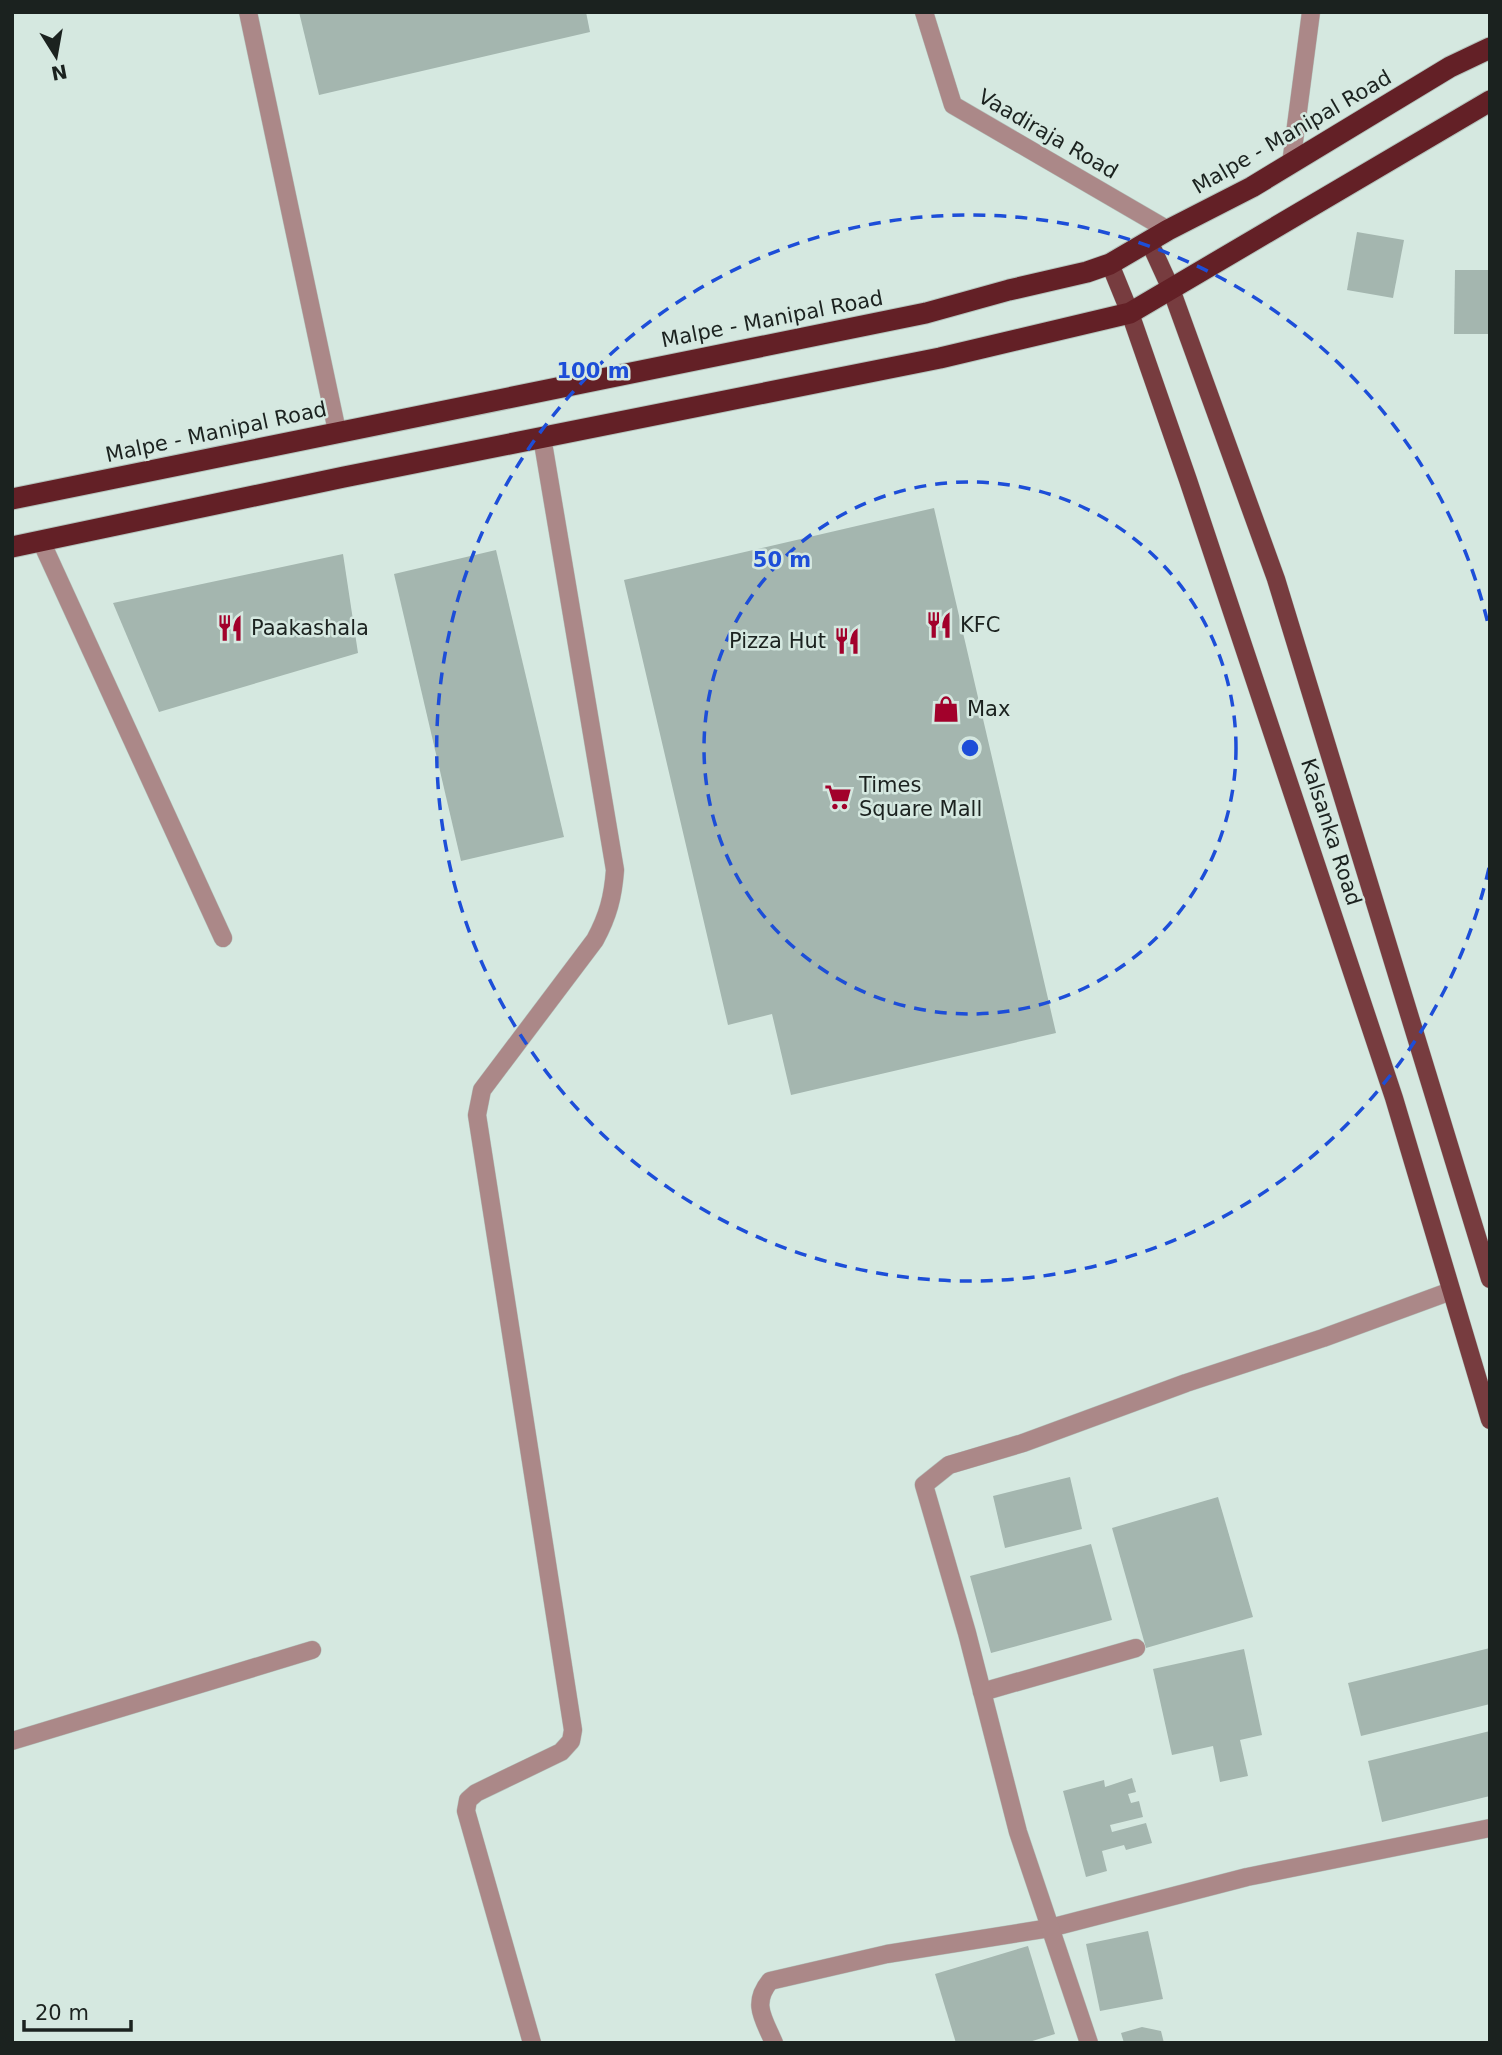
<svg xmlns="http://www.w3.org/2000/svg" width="1502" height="2055" font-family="'DejaVu Sans',sans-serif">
  <rect width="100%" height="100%" fill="#d5e8e0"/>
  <g fill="#a4b6af">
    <polygon points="299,12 586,12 590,32 319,95"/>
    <polygon points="1357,232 1404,240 1393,298 1347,290"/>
    <polygon points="1455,270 1490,270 1490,334 1454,334"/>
    <polygon points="934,508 1056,1033 791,1095 772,1014 728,1025 624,580"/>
    <polygon points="496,550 564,837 461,861 394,574"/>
    <polygon points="343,554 358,653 159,712 113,603"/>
    <polygon points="1070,1477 1082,1529 1005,1548 993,1496"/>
    <polygon points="1218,1497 1253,1617 1146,1648 1112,1528"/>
    <polygon points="1091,1544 1112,1620 991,1653 970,1576"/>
    <polygon points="1490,1648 1490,1704 1361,1736 1348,1683"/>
    <polygon points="1244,1649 1262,1735 1240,1740 1248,1776 1220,1782 1213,1746 1172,1755 1153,1669"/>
    <polygon points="1490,1731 1490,1796 1382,1822 1368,1761"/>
    <polygon points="1132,1778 1136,1792 1128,1794 1131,1803 1139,1801 1143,1817 1110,1825 1112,1832 1146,1823 1152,1843 1126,1850 1124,1845 1102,1851 1107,1871 1086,1877 1063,1791 1104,1780 1105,1787"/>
    <polygon points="1148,1931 1163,1999 1100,2011 1086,1944"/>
    <polygon points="1028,1946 1055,2034 1026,2043 956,2043 935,1974"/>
    <polygon points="1142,2027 1161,2031 1164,2043 1124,2043 1121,2033"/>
  </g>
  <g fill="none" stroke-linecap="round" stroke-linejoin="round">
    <defs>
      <g id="minor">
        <polyline points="248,12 337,431"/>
        <polyline points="924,12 953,105 1168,230"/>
        <polyline points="1291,164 1311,12"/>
        <polyline points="41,541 223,938"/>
        <polyline points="982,1692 1136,1648"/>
        <polyline points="12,1741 312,1650"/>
        <path d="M532,2043L466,1811L468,1800L476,1793L561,1752L571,1741L573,1730L477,1115L482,1090L595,940C608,916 613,897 615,870L542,437"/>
        <path d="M774,2043C764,2019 751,2004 770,1981L887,1954L1050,1928L1247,1877L1490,1828"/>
        <polyline points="1089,2043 1018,1832 967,1633 924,1485 949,1465 1023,1443 1186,1383 1323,1338 1451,1291"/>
      </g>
      <g id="major">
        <polyline points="1149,241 1171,289 1276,579 1490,1279"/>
        <polyline points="1110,264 1130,313 1188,480 1394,1098 1490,1420"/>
      </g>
      <g id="highway">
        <polyline points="12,499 926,313 1009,290 1087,272 1110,264 1168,230 1252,187 1450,67 1490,48"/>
        <polyline points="12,547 344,477 940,358 1130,313 1490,101"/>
      </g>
    </defs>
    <use href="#minor" stroke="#b4c4bd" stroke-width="19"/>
    <use href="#major" stroke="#b4c4bd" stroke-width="19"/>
    <use href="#highway" stroke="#b4c4bd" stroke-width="23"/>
    <use href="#minor" stroke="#ab8888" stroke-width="18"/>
    <use href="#major" stroke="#773c3f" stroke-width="18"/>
    <use href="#highway" stroke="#632026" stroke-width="21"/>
  </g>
  <g fill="none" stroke="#1d4ed8" stroke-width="3.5" stroke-dasharray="12 9">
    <circle cx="970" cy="748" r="266"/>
    <path d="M1489 868A533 533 0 1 1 1489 628"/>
  </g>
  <defs>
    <symbol id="restaurant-bare" viewBox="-9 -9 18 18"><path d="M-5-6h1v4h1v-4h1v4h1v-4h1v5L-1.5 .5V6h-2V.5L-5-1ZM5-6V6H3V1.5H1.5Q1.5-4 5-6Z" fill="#a2012b" stroke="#d5e8e0" stroke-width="2.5" paint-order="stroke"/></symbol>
    <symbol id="shop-bare" viewBox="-9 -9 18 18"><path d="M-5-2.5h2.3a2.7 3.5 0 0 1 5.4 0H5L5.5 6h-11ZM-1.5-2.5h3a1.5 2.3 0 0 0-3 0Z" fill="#a2012b" stroke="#d5e8e0" stroke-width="2.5" paint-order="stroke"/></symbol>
    <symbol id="supermarket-bare" viewBox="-9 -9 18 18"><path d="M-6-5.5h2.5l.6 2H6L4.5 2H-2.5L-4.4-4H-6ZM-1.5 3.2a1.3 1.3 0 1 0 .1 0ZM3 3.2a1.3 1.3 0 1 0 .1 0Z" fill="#a2012b" stroke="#d5e8e0" stroke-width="2.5" paint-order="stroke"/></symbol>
  </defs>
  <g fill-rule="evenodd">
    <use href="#restaurant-bare" x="920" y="606" width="38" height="38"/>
    <use href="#restaurant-bare" x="211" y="609" width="38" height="38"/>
    <use href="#restaurant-bare" x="828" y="622" width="38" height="38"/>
    <use href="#shop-bare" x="927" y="690" width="38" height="38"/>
    <use href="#supermarket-bare" x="819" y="778" width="38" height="38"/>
  </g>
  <g text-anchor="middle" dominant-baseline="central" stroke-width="5" stroke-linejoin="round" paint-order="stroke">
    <g font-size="21" fill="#1b221f" stroke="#d5e8e0">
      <text transform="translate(1292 132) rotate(-30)">Malpe - Manipal Road</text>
      <text transform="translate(1048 134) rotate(30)">Vaadiraja Road</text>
      <text transform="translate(772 319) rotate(-11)">Malpe - Manipal Road</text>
      <text transform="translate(216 432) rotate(-12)">Malpe - Manipal Road</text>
      <text transform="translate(1331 832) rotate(72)">Kalsanka Road</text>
    </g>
    <g font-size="21" fill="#1b221f" stroke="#d5e8e0" text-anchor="start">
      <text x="960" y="625">KFC</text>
      <text x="251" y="628">Paakashala</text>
      <text x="826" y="641" text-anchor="end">Pizza Hut</text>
      <text x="967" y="709">Max</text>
      <text x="859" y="785">Times<tspan x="859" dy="24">Square Mall</tspan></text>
    </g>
  </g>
  <circle cx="970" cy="748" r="10" fill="#1d4ed8" stroke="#d5e8e0" stroke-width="3.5"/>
  <g font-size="21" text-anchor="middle" font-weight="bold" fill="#1d4ed8" stroke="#d5e8e0" stroke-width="5" stroke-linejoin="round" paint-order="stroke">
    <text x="593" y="378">100 m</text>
    <text x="782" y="567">50 m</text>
  </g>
  <rect width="1502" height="2055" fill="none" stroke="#1b221f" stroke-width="28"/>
  <g transform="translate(56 56) rotate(169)" stroke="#d5e8e0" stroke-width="5" paint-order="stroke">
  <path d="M0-5L12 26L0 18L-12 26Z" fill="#1b221f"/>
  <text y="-10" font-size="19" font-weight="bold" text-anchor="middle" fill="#1b221f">N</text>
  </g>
  <path d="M24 2020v10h107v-10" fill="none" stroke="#1b221f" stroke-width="3.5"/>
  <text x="35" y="2020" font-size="21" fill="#1b221f" stroke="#d5e8e0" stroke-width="5" paint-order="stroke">20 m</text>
</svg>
